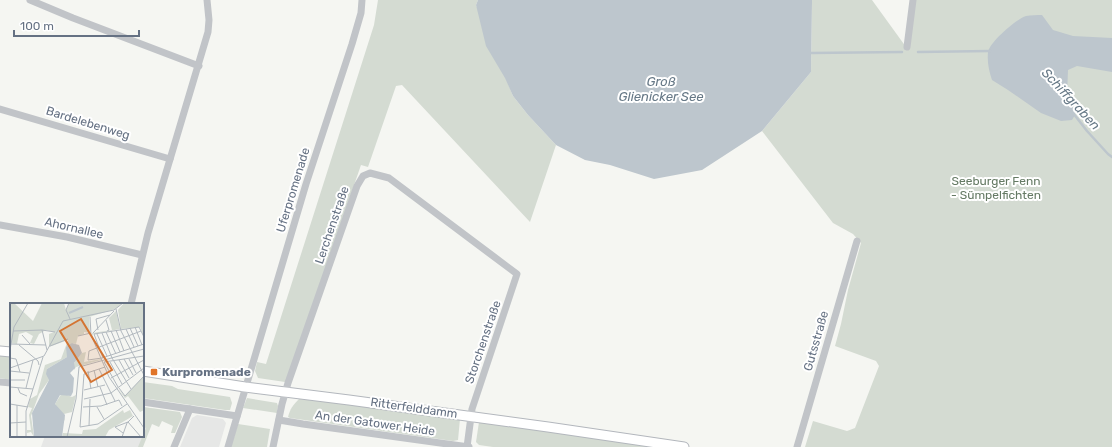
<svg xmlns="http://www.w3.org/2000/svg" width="1112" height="447" font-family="Rubik,sans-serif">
  <rect width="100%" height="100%" fill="#f5f6f2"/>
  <g fill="#e6e7e6">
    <polygon points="143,407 156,409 140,447 41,447 45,436 143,436"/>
    <polygon points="197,415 223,419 226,423 219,447 180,447 192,418"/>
  </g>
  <g fill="#d4dbd2">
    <polygon points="378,0 478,0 476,5 513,96 528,115 556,145 530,222 402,85 396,86 368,167 361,165 286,381 285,382 258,378 255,371 257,362 266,364 374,25"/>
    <polygon points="812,0 872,0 906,47 913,0 1112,0 1112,447 805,447 813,421 847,431 855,428 879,366 876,361 835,346 841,324 848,290 861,243 853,234 833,223 762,131 811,72 812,3"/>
    <polygon points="0,355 11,357 11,380 0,378"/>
    <polygon points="143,382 172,386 178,389 230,397 232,403 230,410 225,410 143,398"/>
    <polygon points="247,398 277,403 278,406 277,413 243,408"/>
    <path d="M299,399L348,404L460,419L458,440L453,441L290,418L288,417C290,409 293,405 299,399Z"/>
    <polygon points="143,407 180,412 182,417 175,433 171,433 173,426 162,421 159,427 152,424 143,447 138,447 146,428 143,427"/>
    <polygon points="479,422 656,447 493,447 479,445 476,442"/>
    <polygon points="238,424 270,429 267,447 231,447"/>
  </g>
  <g fill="#bdc6cd">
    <polygon points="478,0 812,0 812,3 811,72 762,131 702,170 654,179 610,165 585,160 556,145 528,115 513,96 505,78 486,46 476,5"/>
    <path d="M1042,15L1053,30L1073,36L1112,38V72L1077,66L1068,70L1067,96L1076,104L1075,115L1072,120L1061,121L1041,113L1008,90L992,80C989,71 987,62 988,52C990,42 1016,19 1026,16C1031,15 1037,15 1042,15Z"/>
  </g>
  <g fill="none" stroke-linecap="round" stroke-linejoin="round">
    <g stroke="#bdc6cd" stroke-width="2.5">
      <polyline points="918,52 990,51"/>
      <polyline points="811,53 902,52"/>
      <polyline points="1073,113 1087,131 1108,154 1112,157"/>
    </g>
    <defs>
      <g id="secondary">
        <polyline points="0,351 11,352"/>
        <polyline points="143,371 245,387 349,400 548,427 684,447"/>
      </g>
    </defs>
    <use href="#secondary" stroke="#b3b7bd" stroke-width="11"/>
    <g stroke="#c1c4c8" stroke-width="7">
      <polyline points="30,0 73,18 199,66"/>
      <polyline points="907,47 913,0"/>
      <polyline points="0,109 170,159"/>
      <polyline points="0,225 67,237 142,255"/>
      <polyline points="131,304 148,233 208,32 209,20 207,0"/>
      <polyline points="0,382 11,383"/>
      <polyline points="143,402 237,416"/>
      <polyline points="279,420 303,424 469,447"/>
      <polyline points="174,447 190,409"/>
      <polyline points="228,447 306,184 352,44 361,13 362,0"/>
      <polyline points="273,447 282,404 288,383 357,186 363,176 370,173 389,178 517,274 472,409 467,447"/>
      <polyline points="797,447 857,241"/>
    </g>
    <use href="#secondary" stroke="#fff" stroke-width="9"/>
  </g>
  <rect fill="#e07429" stroke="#fff" stroke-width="1.5" x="150" y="368" width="8" height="8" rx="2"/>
  <g text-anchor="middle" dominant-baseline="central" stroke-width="4" stroke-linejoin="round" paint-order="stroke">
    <g font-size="12" fill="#657183" stroke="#fff">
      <text transform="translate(88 123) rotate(17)">Bardelebenweg</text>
      <text transform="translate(293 190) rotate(-73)">Uferpromenade</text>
      <text transform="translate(332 225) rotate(-71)">Lerchenstraße</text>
      <text transform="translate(74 228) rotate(13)">Ahornallee</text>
      <text transform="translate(816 341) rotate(-74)">Gutsstraße</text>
      <text transform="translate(483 342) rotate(-71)">Storchenstraße</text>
      <text transform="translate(414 408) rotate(8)">Ritterfelddamm</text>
      <text transform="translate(375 423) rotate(8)">An der Gatower Heide</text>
    </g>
    <g font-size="12" fill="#657a64" stroke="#fff">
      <text x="996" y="181">Seeburger Fenn<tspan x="996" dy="14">- Sümpelfichten</tspan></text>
    </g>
    <g font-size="12" font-weight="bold" fill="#657183" stroke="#fff" text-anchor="start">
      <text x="162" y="372">Kurpromenade</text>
    </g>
    <g font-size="13" font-style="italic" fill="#667886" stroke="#fff">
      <text x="661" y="81">Groß<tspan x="661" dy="15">Glienicker See</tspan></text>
      <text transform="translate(1071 99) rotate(47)">Schiffgraben</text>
    </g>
  </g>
  <g transform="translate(10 303)">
    <rect width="134" height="134" fill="#f5f6f2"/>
    <path d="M0,0H4L23,18L32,0H54L56,7L59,0H113L105,6L79,14L80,30L74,29V31L68,33L66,41L62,40L57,54L37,66L39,77L29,91L21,113L24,134L21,129L17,130V127H21L19,112L22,105L18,104L20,96L27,92L35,62L51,56L58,37L39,44V31L44,29L36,27L29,31L24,41L20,40L23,33L16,29L9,31L7,41L1,40ZM114,0H134V34L130,24L111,26L108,7ZM106,8L110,26L83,31V35L82,30L102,27L99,15ZM76,49L74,59L91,56V57L66,64L64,67V60L72,50ZM134,73V107L130,109L118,93L115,95L108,86L115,93ZM52,90L62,94L66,92L62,109L54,111L55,118L45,101ZM113,107L114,110L120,107L123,113L99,127L95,134H52L53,130L72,131L73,127L86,126Z" fill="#d4dbd2"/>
    <path d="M62,40L69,42L72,50L64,60L65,65L60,70L64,75L63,89L61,93L50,92L45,101L55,112L52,134H24L22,110L39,77L36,71L37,66L57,54L56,44Z" fill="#bdc6cd"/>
    <path fill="none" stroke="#bdc6cd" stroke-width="2" d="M59,10L73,4"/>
    <path fill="none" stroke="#b2b9bf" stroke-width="1" d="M59,0L56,7L60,16M106,6L111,28L134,72M80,14L81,32L99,74L134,125M96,17L99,27L97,28M125,24L132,42M120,25L128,43M116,26L124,44M32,27L37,47M88,27L86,16L100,12M106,27L114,48M3,28L32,27L45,29M101,28L110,49M131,28L79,48L78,57L92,55L134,41M96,29L106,51M83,30L104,8M92,30L102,55L121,86M87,31L97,53M12,32L20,41M68,33L81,30M1,41L36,42M9,42L28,58L29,62M40,43L58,36M0,47L4,24L18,0M0,55L6,56L10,69M93,55L84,31L129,24L134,34M114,56L123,72M119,56L126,70M109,57L119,75M94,59L134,53M94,59L108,84M100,59L112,81M95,64L74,71L70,124L88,121L117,101M0,65L34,53L53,18L104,7L113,0M89,66L105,98M84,67L88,84M0,68L19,70M78,68L81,86M101,75L134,57M0,77H15M0,84L23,86M90,84L97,102M8,85L10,90L17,93M16,85L23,57M109,85L115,93L134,73M74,87L95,82M74,96L101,90L134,65M0,101V134M0,101L18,104M73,104L91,103L109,97L112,103M87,104L94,116M118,119L131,134M0,120L16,119M79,123L80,96M113,130L105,124L118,119M7,134V102M16,134V108L33,54M57,134L66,96L69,64L134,46M112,134L117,120L124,113"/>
    <path fill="#d47432" fill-opacity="0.15" stroke="#d47432" stroke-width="2" d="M71,16L102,67L81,79L50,28Z"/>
    <rect width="134" height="134" fill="none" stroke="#657183" stroke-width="2"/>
  </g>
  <path d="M14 30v6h125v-6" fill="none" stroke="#657183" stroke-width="2"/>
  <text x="20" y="30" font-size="12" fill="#657183" stroke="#ffffff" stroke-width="3" paint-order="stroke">100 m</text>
</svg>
